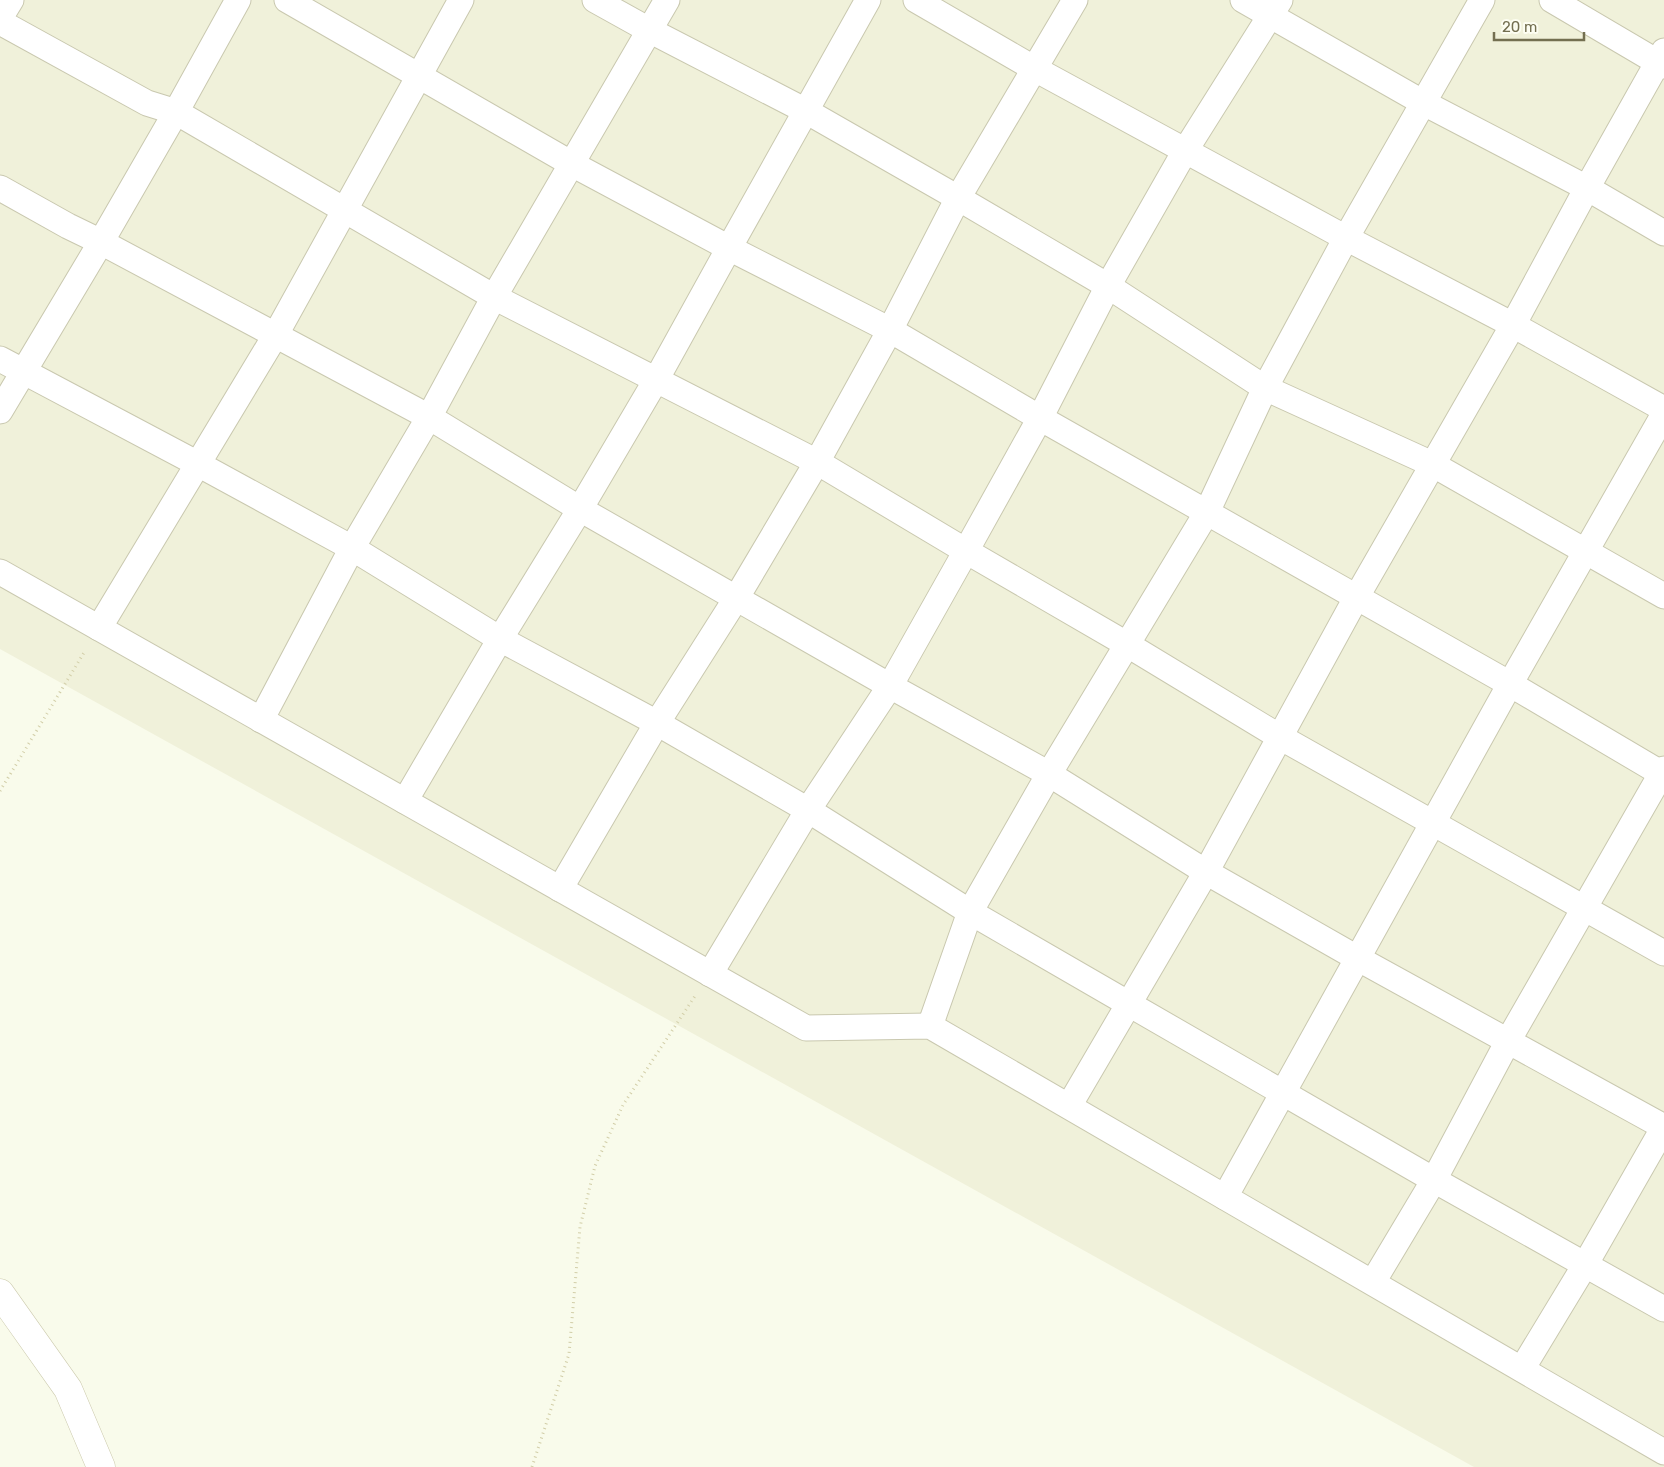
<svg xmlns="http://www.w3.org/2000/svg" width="1664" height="1467" font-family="Rubik,sans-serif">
  <rect width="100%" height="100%" fill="#f9fbeb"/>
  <polygon fill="#f0f1da" points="0,0 1664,0 1664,1467 1474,1467 0,649"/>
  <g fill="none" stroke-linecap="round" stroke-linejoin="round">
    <defs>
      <g id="minor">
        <polyline points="287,0 572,164 729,248 890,330 1040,418 1510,684 1664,775"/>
        <polyline points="595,0 649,30 806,111 958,198 1108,286 1265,388 1432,464 1664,596"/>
        <polyline points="916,0 1035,69 1346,238 1513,325 1664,409"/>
        <polyline points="1243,0 1422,102 1587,188 1664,233"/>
        <polyline points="1552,0 1664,66"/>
        <polyline points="0,18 11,0"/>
        <polyline points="0,22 147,103 176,112 494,297 817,462 966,551 1128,645 1280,737 1664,953"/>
        <polyline points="0,188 68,226 101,242 429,417 580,509 890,686 1049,774 1206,872 1357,958 1664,1127"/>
        <polyline points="0,359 198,464 352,548 500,639 657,723 808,810 970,912 1129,1004 1434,1180 1664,1309"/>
        <polyline points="0,411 101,242 176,112 238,0"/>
        <polyline points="0,572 806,1028 930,1026 1664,1452"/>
        <polyline points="99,628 275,336 461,0"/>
        <polyline points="261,720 352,548 429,417 494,297 667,0"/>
        <polyline points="405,801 500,639 580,509 656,380 729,248 868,0"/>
        <polyline points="560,889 657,723 737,597 817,462 890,330 958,198 1075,0"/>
        <polyline points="710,974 808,810 890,686 966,551 1040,418 1108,286 1185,151 1280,0"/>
        <polyline points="930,1026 970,912 1049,774 1207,512 1265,388 1346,238 1482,0"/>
        <polyline points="1069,1106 1206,872 1356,598 1513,325 1587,188 1664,51"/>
        <polyline points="1225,1197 1510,684 1664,414"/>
        <polyline points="1373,1282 1434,1180 1508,1041 1664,769"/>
        <polyline points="1522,1369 1585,1265 1664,1127"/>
      </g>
      <polyline id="secondary" points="0,1293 68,1389 101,1467"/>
    </defs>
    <use href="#minor" stroke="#c9c8af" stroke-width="27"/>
    <use href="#secondary" stroke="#cccaad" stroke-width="29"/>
    <g stroke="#d2cea8" stroke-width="3" stroke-dasharray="1 4" stroke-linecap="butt">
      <polyline points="0,791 85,651"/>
      <polyline points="532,1467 569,1354 580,1227 595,1166 623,1105 695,996"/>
    </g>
    <use href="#minor" stroke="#fff" stroke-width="25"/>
    <use href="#secondary" stroke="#fff" stroke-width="28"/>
  </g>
  <path d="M1494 32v8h90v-8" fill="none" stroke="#736f50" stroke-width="2.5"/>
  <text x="1502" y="32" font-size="15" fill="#736f50" stroke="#fcfdf1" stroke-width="4" paint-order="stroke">20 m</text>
</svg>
